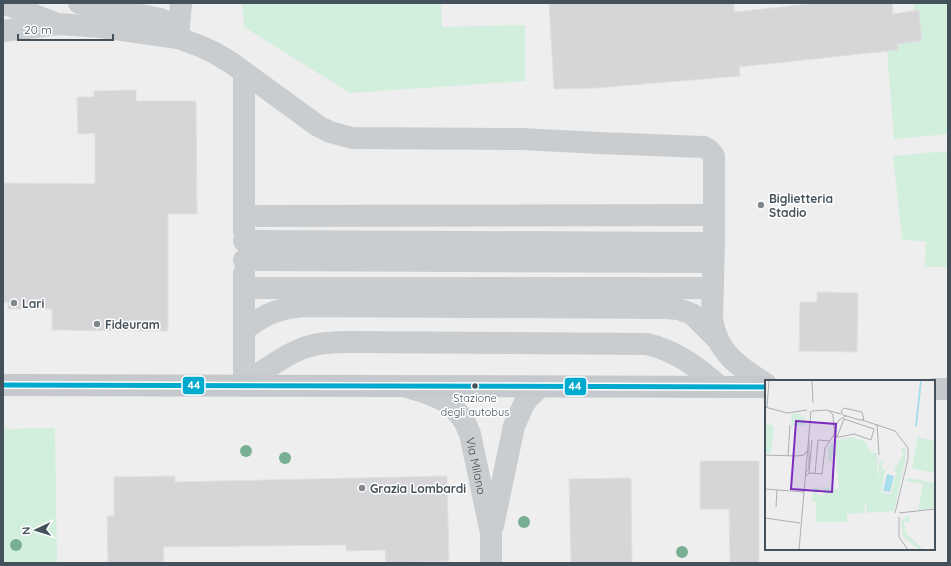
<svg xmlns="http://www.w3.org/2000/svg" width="951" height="566" font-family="Quicksand,sans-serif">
  <rect width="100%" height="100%" fill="#efeeee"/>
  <g fill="#d2eedc">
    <polygon points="242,3 441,3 442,27 525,25 525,81 350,93 244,27"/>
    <polygon points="913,3 948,3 948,134 894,139 887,51 898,50 897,43 919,10 914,11"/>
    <polygon points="948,151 948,267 925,267 926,242 902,239 893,156"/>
    <polygon points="55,428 57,563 3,563 3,429"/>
  </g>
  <g fill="#d6d6d8" stroke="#e0e0e1">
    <polygon points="549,3 734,3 734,12 818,3 892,3 893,14 919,10 922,41 897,44 898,50 739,67 740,76 596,88 554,89"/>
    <polygon points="136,90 136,101 196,101 197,214 168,214 168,331 52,330 52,309 8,309 8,302 3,302 3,183 95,184 95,133 78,134 77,97 94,97 94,91"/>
    <polygon points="817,292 858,293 857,352 799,351 800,302 817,302"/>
    <polygon points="700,461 759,461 759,563 730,563 729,509 700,509"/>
    <polygon points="175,476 175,482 447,476 449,561 386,563 385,550 346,551 346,545 163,547 164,563 108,563 107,516 114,516 114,477"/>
    <polygon points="631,478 632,563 571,563 569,479"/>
  </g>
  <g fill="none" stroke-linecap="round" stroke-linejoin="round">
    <g stroke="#cacdcf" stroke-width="22">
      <polyline points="3,3 55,23"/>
      <polyline points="79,3 161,19 168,24 178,38"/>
      <path d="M3,31L58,24L101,27L178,38L200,46L215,53L233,64L318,126L330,132L352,138L522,139L599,143L704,147L709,150L714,156V243L712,318C716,352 739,367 766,384"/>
      <polyline points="178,38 181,3"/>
      <polyline points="244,72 244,231"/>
      <polyline points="244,216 714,215"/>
      <polyline points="244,241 714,243"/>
      <polyline points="244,260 713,262"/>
      <polyline points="244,288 712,288"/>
      <path d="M244,330C266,313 279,308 307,306L666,308L678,309L692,314L716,338"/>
      <path d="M244,385C259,373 292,350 310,346C323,342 337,342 350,342L647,344C676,351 698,367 720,387"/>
      <polyline points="244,385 244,273"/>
      <path id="s1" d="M407,387C438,396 459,403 470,434L491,533V563"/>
      <polyline points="493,526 514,426 524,404 529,397 540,387"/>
    </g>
    <g stroke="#c5c9cd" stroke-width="22">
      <polyline points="3,385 766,387"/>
      <polyline points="934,389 948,389"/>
    </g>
    <defs>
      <polyline id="bus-1" points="3,385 766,387"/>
    </defs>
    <use href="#bus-1" stroke="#fff" stroke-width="8"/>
    <use href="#bus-1" stroke="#00a9ce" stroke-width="5"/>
  </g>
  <g fill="#78af93">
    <circle cx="246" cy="451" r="6"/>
    <circle cx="285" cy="458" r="6"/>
    <circle cx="524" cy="522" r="6"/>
    <circle cx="16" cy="545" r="6"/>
    <circle cx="682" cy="552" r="6"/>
  </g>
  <g fill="#80888e" stroke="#fff" stroke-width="1.5">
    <circle cx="761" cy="205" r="4"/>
    <circle cx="14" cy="303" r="4"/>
    <circle cx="97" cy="324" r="4"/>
    <circle cx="362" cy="488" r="4"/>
  </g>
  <circle fill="#45515a" stroke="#fff" stroke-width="1.5" cx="475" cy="386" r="3.5"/>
  <g text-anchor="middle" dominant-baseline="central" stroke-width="3" stroke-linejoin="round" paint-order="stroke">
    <g font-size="11" fill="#45515a" stroke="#fff">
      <text x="475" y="398">Stazione<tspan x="475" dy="14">degli autobus</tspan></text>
    </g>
    <g font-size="12" font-weight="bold" fill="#45515a" stroke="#fff" text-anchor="start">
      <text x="769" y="198">Biglietteria<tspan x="769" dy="14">Stadio</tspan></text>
      <text x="22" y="303">Lari</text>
      <text x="105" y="324">Fideuram</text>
      <text x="370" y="488">Grazia Lombardi</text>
    </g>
    <g font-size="12" fill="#45515a" stroke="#fff">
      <text stroke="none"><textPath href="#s1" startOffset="115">Via Milano</textPath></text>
    </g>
  </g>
  <g transform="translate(765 380)">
    <rect width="170" height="170" fill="#efeeee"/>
    <path d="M33,33L40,38L41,46L26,45L27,34ZM0,43L9,46L6,73H0ZM87,57L99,61L107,73H112L113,104L114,81H121L116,85L118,90L124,87L120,91L116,112L126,114L131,93L129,89L138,75L136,68H140L141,76L129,131L102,133L101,118L99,133L82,134V142H51V122L47,121L48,108L56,107L52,115H60L57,107L74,109L71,76L67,75V81H63V68L68,61ZM153,57L170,61V93L147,88ZM144,98L170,103V128L153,130L158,104L140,101ZM144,135L145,142H139L141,153L158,169L169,170H155L138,157L136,140Z" fill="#d2eedc"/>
    <path d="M122,94L129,96L125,112L118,111Z" fill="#a7deec"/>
    <path fill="none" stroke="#a7deec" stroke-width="2" d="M151,46L156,0"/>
    <path fill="none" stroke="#abafb3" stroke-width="1" d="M47,0L48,23M0,27L22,33L42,30M2,28L4,0M79,28L97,32L99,39L95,40L78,35L76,31ZM47,31L61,30L76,34M64,31L68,35L69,48M97,40L130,51L143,68V79L130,133M112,44L114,75M70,47L74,40L81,36M68,56L72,57H75L89,54L106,60L109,49L79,39L72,57M53,60L65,61M0,75L31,76L39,75L42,71M23,76L25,45M40,93L44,88V61M44,93L47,60M50,94L53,60M40,96L45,93L57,94L60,68L69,55L70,46M0,109L39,112M11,127L12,110M134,133L170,129V135M134,137V157L143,170M0,138L35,143M34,170L46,31M58,170H79"/>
    <path fill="#7b2cbf" fill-opacity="0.15" stroke="#7b2cbf" stroke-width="2" d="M31,41L71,44L67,112L26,109Z"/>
    <rect width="170" height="170" fill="none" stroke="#45515a" stroke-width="2"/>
  </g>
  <g stroke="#fff" stroke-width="1.5">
    <rect x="182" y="376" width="23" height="19" rx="4" fill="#00a9ce"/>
    <rect x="564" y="377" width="23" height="19" rx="4" fill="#00a9ce"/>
  </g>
  <g font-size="11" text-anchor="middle" font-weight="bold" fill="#fff">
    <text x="194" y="389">44</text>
    <text x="575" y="390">44</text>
  </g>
  <rect width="951" height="566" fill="none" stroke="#45515a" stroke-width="8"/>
  <g transform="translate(36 530) rotate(266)" stroke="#ffffff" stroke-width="3" paint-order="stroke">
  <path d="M0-3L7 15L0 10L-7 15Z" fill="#45515a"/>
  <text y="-6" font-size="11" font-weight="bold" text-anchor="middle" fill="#45515a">N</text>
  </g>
  <path d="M18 34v6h95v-6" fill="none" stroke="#45515a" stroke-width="2"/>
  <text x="24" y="34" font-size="12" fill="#45515a" stroke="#ffffff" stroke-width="3" paint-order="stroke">20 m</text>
</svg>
